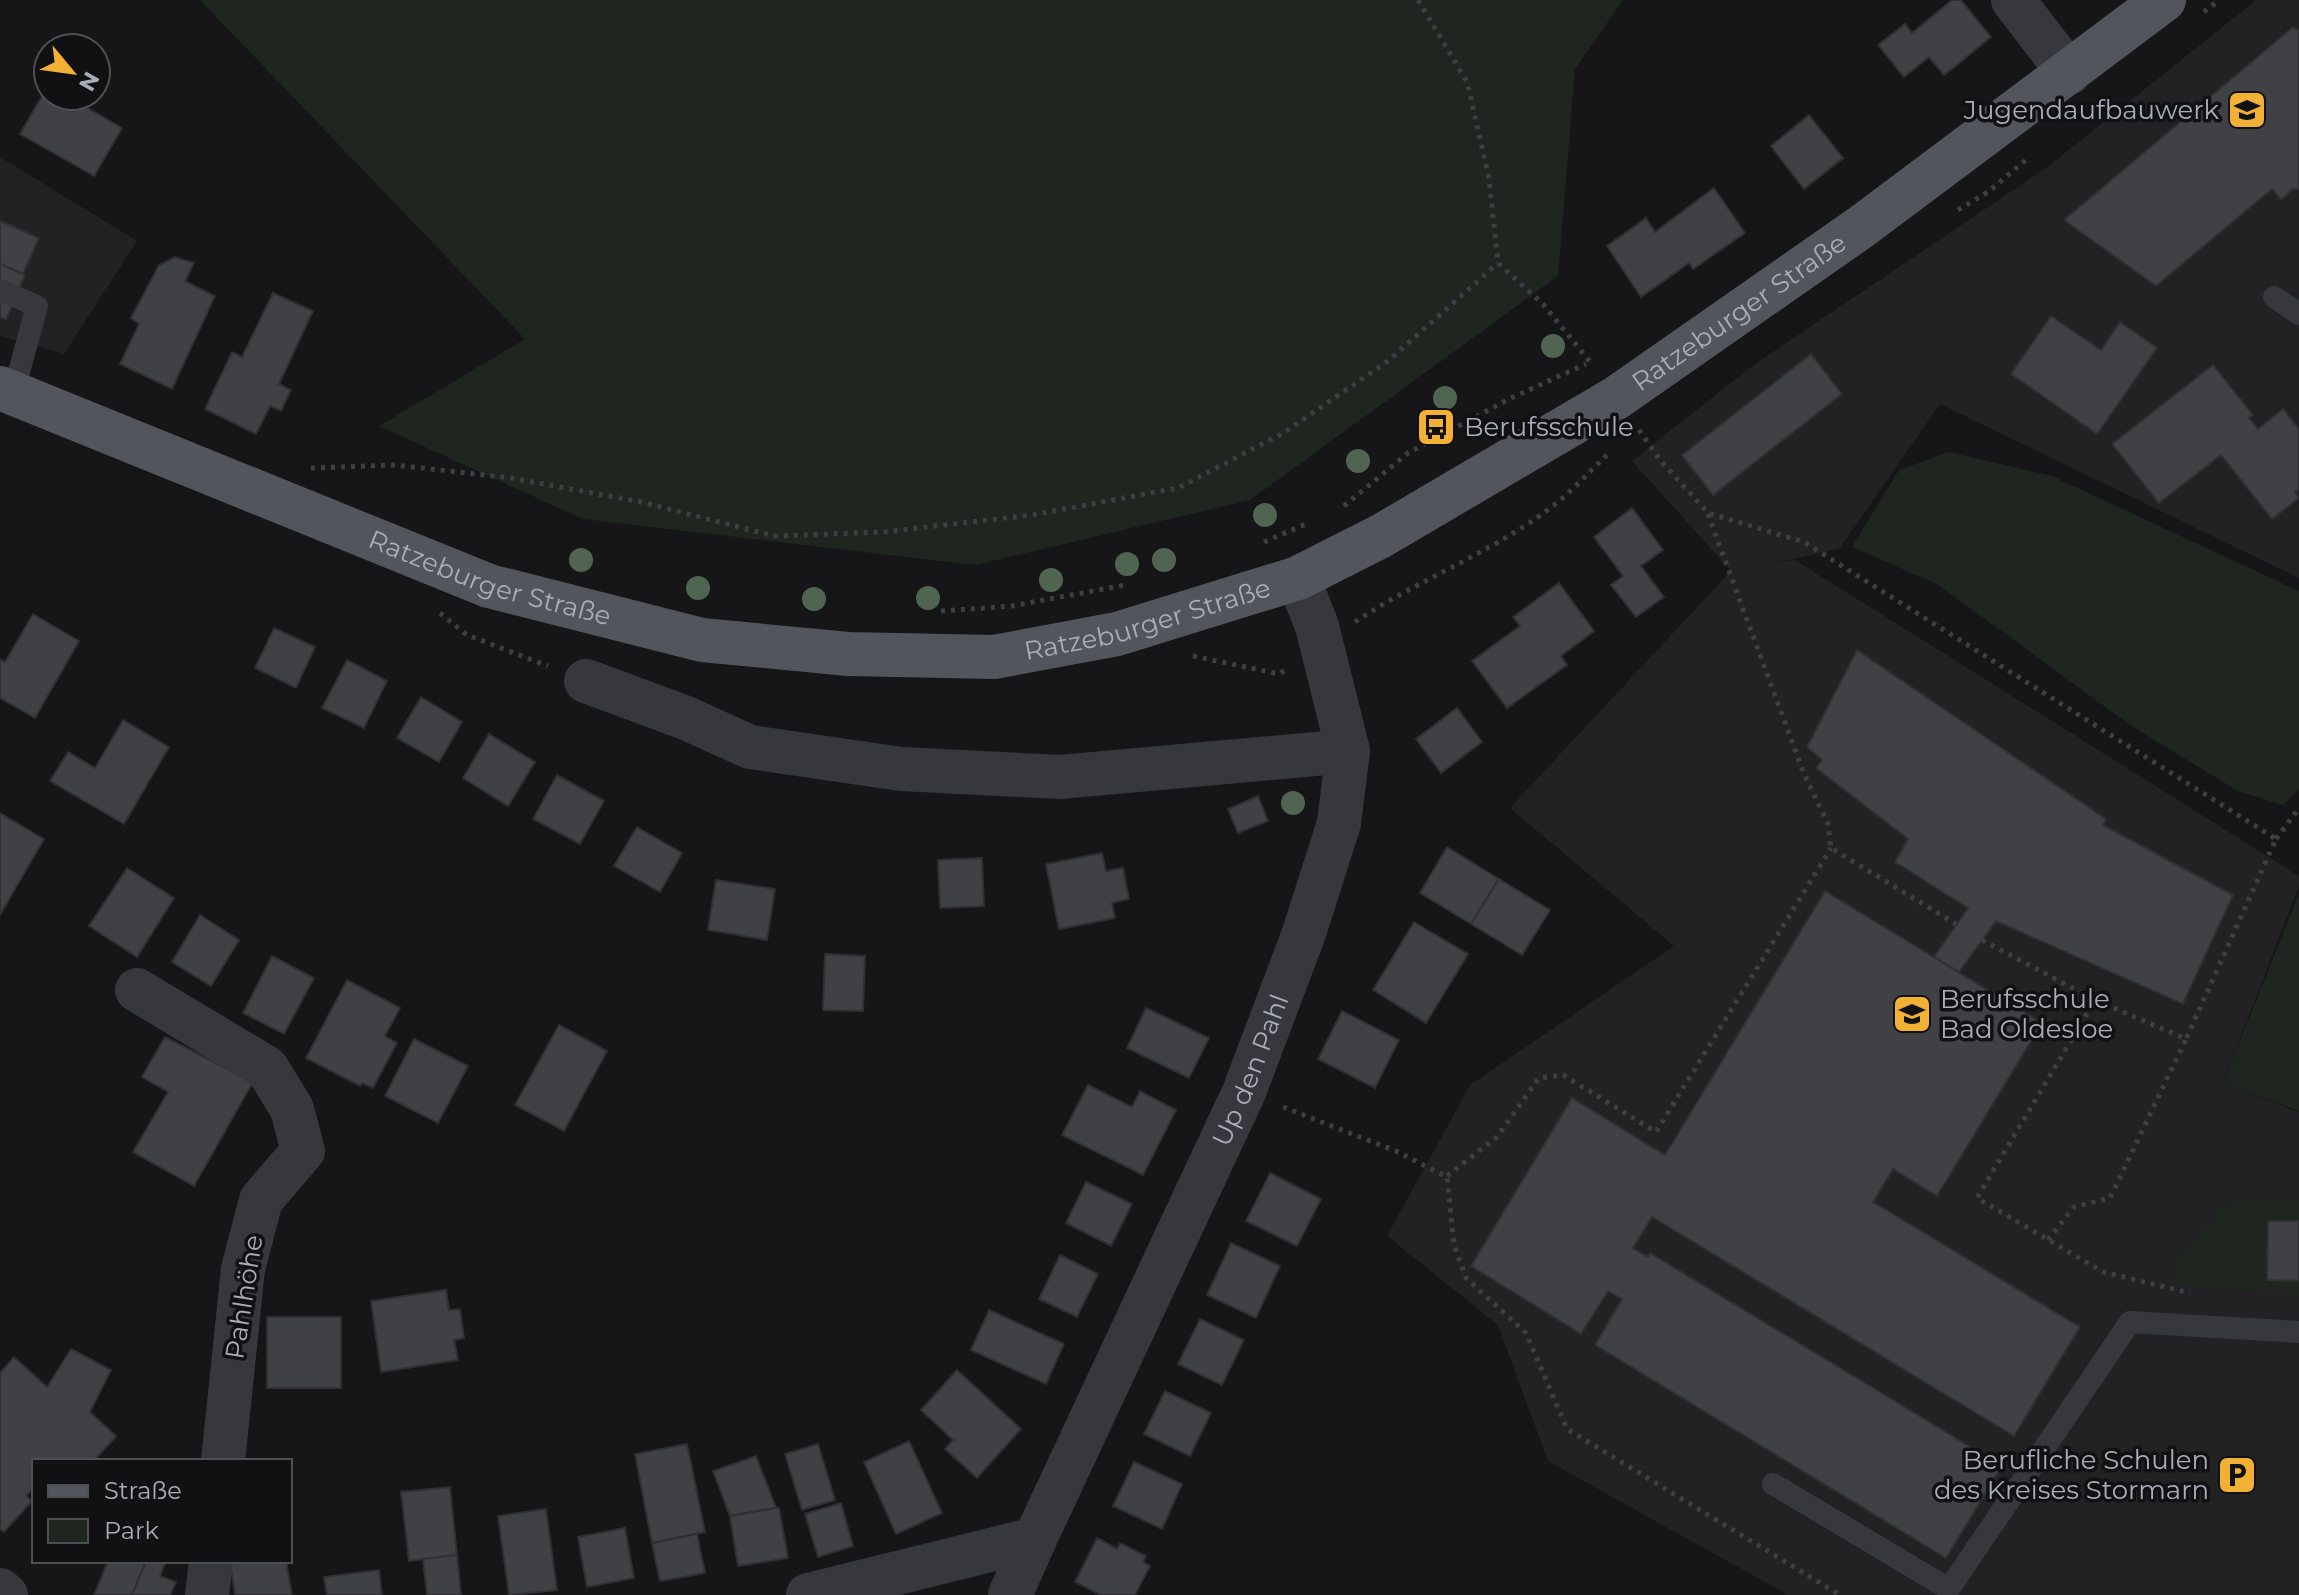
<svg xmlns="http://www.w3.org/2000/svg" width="2299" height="1595" font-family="Montserrat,sans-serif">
  <rect width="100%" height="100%" fill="#161618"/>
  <g fill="#222225">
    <polygon points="2256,0 2299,0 2299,578 1940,404 1839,549 1765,565 1795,560 2299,876 2299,886 2223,1083 2299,1112 2299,1595 1788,1595 1548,1461 1498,1325 1387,1236 1470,1085 1674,946 1510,808 1731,571 1632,461 1752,366 2046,168"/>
    <polygon points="0,157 137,241 64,354 0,336"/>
  </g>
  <g fill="#1e261f">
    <polygon points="200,0 1623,0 1575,69 1558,276 1250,500 975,565 583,519 379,426 525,339"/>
    <polygon points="1949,452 2052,476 2299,591 2299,789 2283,805 2238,791 2130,725 1937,584 1852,547 1899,470"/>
    <polygon points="2299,893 2299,1111 2223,1083"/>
    <polygon points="2299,1199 2299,1294 2176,1285 2180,1254 2230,1202"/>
  </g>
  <g fill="#404145" stroke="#303034" stroke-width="2">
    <polygon points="1952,0 1961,0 1991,37 1944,75 1929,57 1904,77 1878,45 1905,24 1912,33"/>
    <polygon points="2293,27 2299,31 2299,189 2293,189 2281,200 2272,189 2156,286 2064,220"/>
    <polygon points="48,86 48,96 67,96 122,128 94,176 20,134"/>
    <polygon points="1809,115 1843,158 1804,189 1771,146"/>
    <polygon points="1714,188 1745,233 1693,269 1689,263 1641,297 1607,246 1646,218 1655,232"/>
    <polygon points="0,221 39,238 23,274 0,264"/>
    <polygon points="175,257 194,263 185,281 215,296 172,389 120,364 139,324 131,318 159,265"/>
    <polygon points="0,264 25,275 6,320 0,317"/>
    <polygon points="273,293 313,311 279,384 291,390 281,411 270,406 256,434 205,409 232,352 242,357"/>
    <polygon points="2051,316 2101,350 2120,322 2157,348 2097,434 2011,374"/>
    <polygon points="1811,354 1842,394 1713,495 1682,455"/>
    <polygon points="2213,365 2253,415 2249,418 2258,429 2283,409 2299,429 2299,489 2295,492 2299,498 2272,519 2221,455 2159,503 2112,444"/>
    <polygon points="1632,508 1663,550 1641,566 1664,597 1636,617 1611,585 1623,576 1594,537"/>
    <polygon points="1559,583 1594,631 1561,656 1567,665 1507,708 1472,661 1520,626 1513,617"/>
    <polygon points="33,614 79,641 35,718 0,698 0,659 5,662"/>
    <polygon points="274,628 315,647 296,688 255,668"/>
    <polygon points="1857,650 2106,819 2103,825 2233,895 2183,1004 1996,921 1959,972 1934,957 1968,908 1895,862 1908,839 1816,768 1822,760 1807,747"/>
    <polygon points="347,660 387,681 364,728 322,708"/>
    <polygon points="421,697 462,722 439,762 397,738"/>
    <polygon points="1457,708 1482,742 1441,773 1416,739"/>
    <polygon points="123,720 169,747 124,824 50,781 68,752 95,768"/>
    <polygon points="489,734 535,762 508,806 463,778"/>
    <polygon points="557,775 604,801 580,844 533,819"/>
    <polygon points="1258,796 1268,821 1238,833 1228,809"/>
    <polygon points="0,813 44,839 0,915"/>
    <polygon points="637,827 682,853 660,892 614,866"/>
    <polygon points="1447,847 1499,879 1471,924 1420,893"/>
    <polygon points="1102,853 1106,871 1123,868 1129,899 1112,903 1115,918 1059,929 1046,864"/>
    <polygon points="982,858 984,906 940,908 938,860"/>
    <polygon points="127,868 174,898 137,957 89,926"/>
    <polygon points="1499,879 1550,910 1522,955 1471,924"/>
    <polygon points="716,880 775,889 767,940 708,930"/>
    <polygon points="1825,891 2042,1023 1937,1196 1893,1169 1873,1202 2080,1327 2014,1436 1652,1217 1633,1248 1648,1257 1650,1253 2002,1466 1946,1558 1595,1345 1622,1299 1608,1291 1581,1334 1471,1266 1572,1098 1665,1155"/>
    <polygon points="200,915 239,940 211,986 172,962"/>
    <polygon points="1414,922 1468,954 1426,1023 1373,990"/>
    <polygon points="825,954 865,956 863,1011 823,1010"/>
    <polygon points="272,956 314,978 284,1034 243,1013"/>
    <polygon points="347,980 400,1008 385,1036 397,1043 373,1088 362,1083 360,1086 306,1058"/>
    <polygon points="1146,1008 1209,1038 1189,1078 1127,1048"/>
    <polygon points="1342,1011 1399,1040 1375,1088 1318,1059"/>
    <polygon points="559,1025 607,1051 564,1131 515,1105"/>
    <polygon points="165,1037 253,1082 194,1186 133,1152 168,1092 142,1077"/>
    <polygon points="414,1039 468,1066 438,1123 385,1096"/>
    <polygon points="1088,1085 1132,1107 1140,1091 1176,1110 1143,1175 1062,1135"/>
    <polygon points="1270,1173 1321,1199 1297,1246 1246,1221"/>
    <polygon points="1086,1182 1132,1204 1111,1246 1066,1223"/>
    <polygon points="2268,1221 2299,1221 2299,1281 2267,1280"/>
    <polygon points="1231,1243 1280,1266 1256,1318 1207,1295"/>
    <polygon points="1060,1255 1098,1274 1077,1317 1039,1299"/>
    <polygon points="446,1290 449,1310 460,1309 464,1338 454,1340 458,1360 381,1372 371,1301"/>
    <polygon points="989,1310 1064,1344 1046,1384 971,1350"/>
    <rect x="267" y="1317" width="74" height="71"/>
    <polygon points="1200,1319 1244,1340 1222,1385 1178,1364"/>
    <polygon points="71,1349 111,1370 90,1412 116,1436 94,1461 34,1461 34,1487 26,1496 32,1501 4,1532 0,1529 0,1373 14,1357 47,1387"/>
    <polygon points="957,1370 1021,1429 977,1478 945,1449 953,1440 921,1410"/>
    <polygon points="1165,1391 1211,1413 1190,1456 1144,1434"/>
    <polygon points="909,1441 942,1513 896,1534 864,1462"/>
    <polygon points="687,1444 705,1532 652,1543 635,1454"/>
    <polygon points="818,1444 835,1500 802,1510 785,1454"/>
    <polygon points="756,1456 776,1508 730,1516 713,1471"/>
    <polygon points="1134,1462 1182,1484 1162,1529 1113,1506"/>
    <polygon points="450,1487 457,1555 409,1561 401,1492"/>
    <polygon points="841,1503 853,1546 818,1557 805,1514"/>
    <polygon points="776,1508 779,1508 788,1558 738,1566 730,1516"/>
    <polygon points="546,1509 557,1590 509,1595 498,1516"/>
    <polygon points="625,1528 634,1578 587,1587 578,1537"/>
    <polygon points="697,1534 705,1573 660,1581 652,1543"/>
    <polygon points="1097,1538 1117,1549 1120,1543 1146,1556 1143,1562 1150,1566 1135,1595 1101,1595 1075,1582"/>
    <polygon points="457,1555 461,1595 427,1595 423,1559"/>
    <polygon points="108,1561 146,1561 132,1595 94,1595"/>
    <polygon points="146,1561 166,1561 160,1576 176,1582 170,1595 132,1595"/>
    <polygon points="230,1561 286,1561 292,1595 235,1595"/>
    <polygon points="379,1570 382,1595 327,1595 324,1577"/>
  </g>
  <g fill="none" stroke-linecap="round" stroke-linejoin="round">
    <g stroke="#3d3f44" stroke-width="5" stroke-dasharray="4 6" stroke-linecap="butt">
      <polyline points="1418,0 1467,82 1489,178 1498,263 1543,304 1590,362"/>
      <polyline points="2204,12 2219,0"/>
      <polyline points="1958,210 1988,192 2027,159"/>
      <polyline points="1639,430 1660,460 1708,513 1804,542 2276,839 2186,1039 2095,1000 1977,1198 2103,1272 2190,1293"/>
      <polyline points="311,468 395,465 511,478 641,502 774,536 883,532 1032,515 1178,488 1285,432 1388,361 1498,263"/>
      <polyline points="1344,506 1408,453 1511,398 1586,364"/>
      <polyline points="1708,514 1804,774 1828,824 1831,848 1956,924"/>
      <polyline points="1264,542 1306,524"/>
      <polyline points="941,611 1012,606 1125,585"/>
      <polyline points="440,613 467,635 548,666"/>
      <path d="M1355,622C1420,578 1498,551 1559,501C1577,486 1592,469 1609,453"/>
      <polyline points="1193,656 1279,674 1288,668"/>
      <polyline points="2276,839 2299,808"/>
      <polyline points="1982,940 2095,1000"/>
      <polyline points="1283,1107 1396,1151 1447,1177 1454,1245 1466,1278 1526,1333 1567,1429 1840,1595"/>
      <polyline points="1447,1176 1497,1137 1539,1078 1563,1075 1656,1132 1831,848"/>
      <polyline points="2048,1240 2074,1207 2110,1198 2186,1039"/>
    </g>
    <g stroke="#37383d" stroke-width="22">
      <polyline points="0,290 37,306 13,394"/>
      <polyline points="2274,297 2299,314"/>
      <polyline points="1773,1484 1949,1589 2130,1322 2299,1332"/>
    </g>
    <g stroke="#37383d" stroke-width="44">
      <polyline points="2013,0 2069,73"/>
      <polyline points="586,681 686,718 750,747 901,769 1060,777 1348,751"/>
      <polyline points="137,990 267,1068 292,1109 303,1151 261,1200 243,1269 223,1461"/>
      <polyline points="0,1590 6,1595"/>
      <polyline points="207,1595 211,1561"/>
      <path id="s1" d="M808,1595L1035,1539L1244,1092L1304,933L1339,823L1348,751L1317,626L1298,578"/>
      <polyline points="1010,1595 1035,1539"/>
    </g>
    <path stroke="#53555c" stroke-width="44" id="s2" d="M0,388L489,586L702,640L848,654L994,657L1117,634L1298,578L1381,536L1616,398L1861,227L2164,0"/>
  </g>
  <g fill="#506452">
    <circle cx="1553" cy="346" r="12"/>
    <circle cx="1445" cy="398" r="12"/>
    <circle cx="1358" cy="461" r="12"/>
    <circle cx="1265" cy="515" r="12"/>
    <circle cx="581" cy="560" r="12"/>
    <circle cx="1164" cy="560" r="12"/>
    <circle cx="1127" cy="564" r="12"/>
    <circle cx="1051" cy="580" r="12"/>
    <circle cx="698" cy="588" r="12"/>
    <circle cx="928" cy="598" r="12"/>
    <circle cx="814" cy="599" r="12"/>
    <circle cx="1293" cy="803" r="12"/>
  </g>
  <defs>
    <symbol id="school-square" viewBox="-11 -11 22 22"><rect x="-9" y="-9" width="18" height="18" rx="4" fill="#f2b134" stroke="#111113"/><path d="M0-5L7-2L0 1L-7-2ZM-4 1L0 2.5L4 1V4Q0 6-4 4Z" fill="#111"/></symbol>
    <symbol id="bus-square" viewBox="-11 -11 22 22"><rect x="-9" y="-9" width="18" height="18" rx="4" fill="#f2b134" stroke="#111113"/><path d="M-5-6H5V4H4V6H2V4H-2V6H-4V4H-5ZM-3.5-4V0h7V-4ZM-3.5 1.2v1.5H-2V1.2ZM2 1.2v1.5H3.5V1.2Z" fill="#111"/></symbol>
    <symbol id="parking-square" viewBox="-11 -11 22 22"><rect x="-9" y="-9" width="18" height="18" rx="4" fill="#f2b134" stroke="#111113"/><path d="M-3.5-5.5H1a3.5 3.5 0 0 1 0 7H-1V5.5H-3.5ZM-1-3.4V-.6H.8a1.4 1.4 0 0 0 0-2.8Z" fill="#111"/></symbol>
  </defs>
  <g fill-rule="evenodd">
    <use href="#school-square" x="2225" y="88" width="44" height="44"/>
    <use href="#bus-square" x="1414" y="405" width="44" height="44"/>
    <use href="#school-square" x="1890" y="992" width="44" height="44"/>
    <use href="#parking-square" x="2215" y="1453" width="44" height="44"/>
  </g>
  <g text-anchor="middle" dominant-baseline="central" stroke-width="7" stroke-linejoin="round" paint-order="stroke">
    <g font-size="26" fill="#a8adb8" stroke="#111113" text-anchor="end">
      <text x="2219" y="110">Jugendaufbauwerk</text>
      <text x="1464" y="427" text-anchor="start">Berufsschule</text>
      <text x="1940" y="999" text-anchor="start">Berufsschule<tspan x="1940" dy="30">Bad Oldesloe</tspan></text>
      <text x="2209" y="1460">Berufliche Schulen<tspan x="2209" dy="30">des Kreises Stormarn</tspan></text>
    </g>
    <g font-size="26" fill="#a8adb8" stroke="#111113">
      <text stroke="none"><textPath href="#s2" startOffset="1870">Ratzeburger Straße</textPath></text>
      <text stroke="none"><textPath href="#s2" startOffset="526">Ratzeburger Straße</textPath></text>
      <text stroke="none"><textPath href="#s2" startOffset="1198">Ratzeburger Straße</textPath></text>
      <text stroke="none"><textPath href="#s1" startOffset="750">Up den Pahl</textPath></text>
      <text transform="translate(244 1297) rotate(-81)">Pahlhöhe</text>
    </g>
  </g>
  <rect x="32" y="1459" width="260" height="104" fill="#111113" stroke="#4d4f55" stroke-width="2"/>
  <rect x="48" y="1485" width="40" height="12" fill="#53555c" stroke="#4d4f55" stroke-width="2"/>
  <text x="104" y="1499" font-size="24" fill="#a8adb8">Straße</text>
  <rect x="48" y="1519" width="40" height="24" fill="#1e261f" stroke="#4d4f55" stroke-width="2"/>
  <text x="104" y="1539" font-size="24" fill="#a8adb8">Park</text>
  <g transform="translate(72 72) rotate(119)"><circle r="38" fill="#111113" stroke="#4d4f55" stroke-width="2"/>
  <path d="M0-6L14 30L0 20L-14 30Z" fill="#f2b134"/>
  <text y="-12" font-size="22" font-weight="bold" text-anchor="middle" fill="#a8adb8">N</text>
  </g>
</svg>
